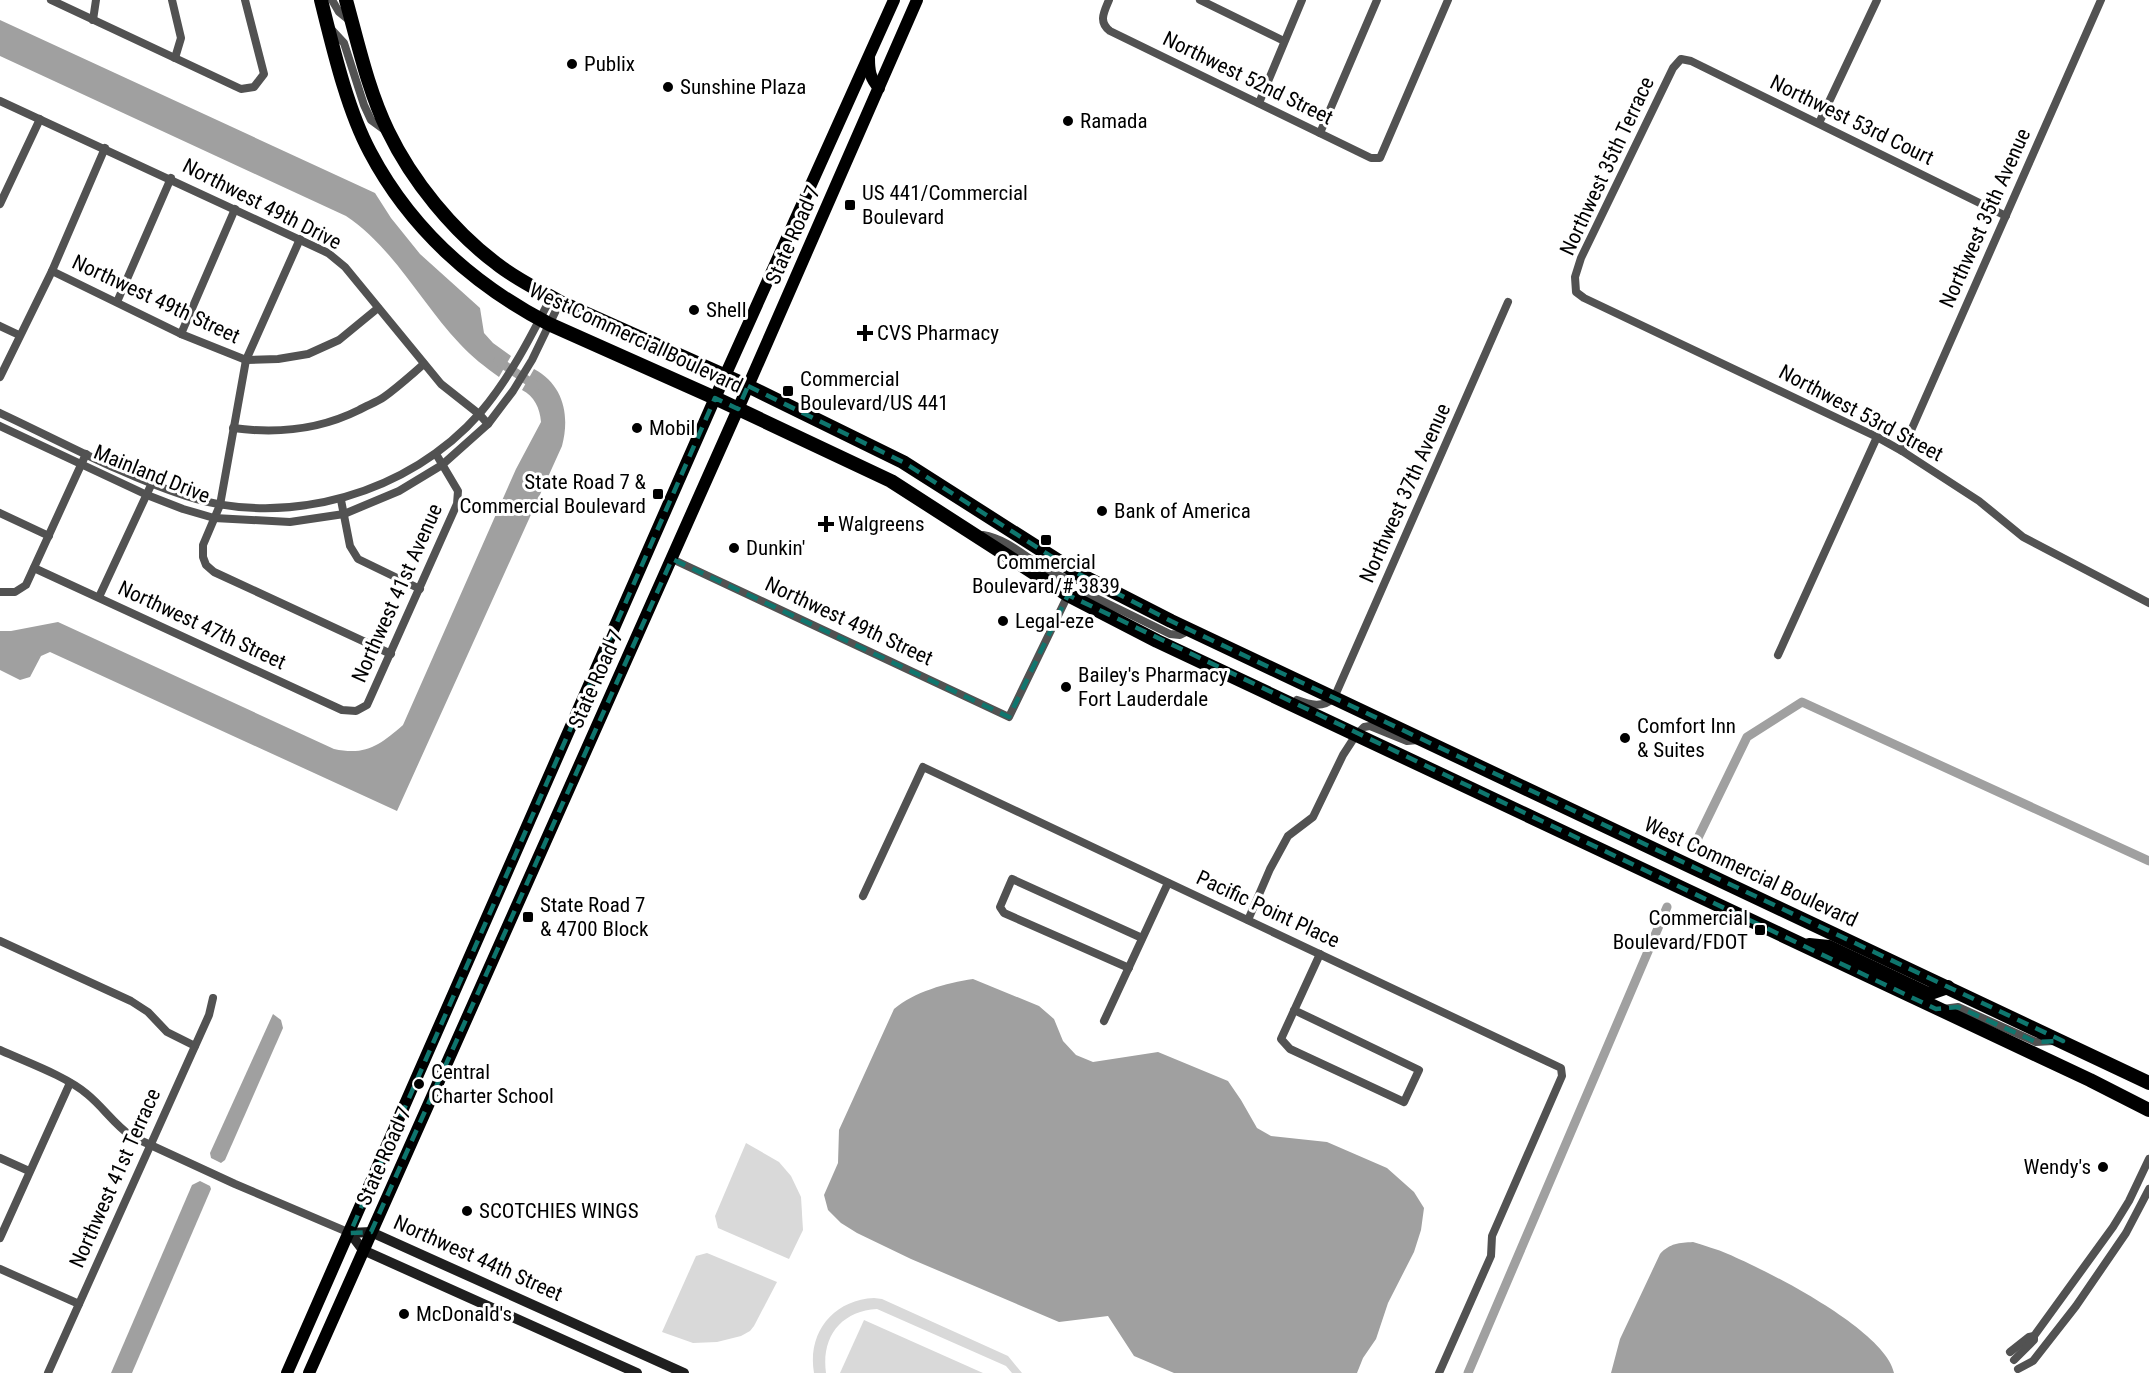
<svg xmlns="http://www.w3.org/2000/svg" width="2149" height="1373" font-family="'Roboto Condensed',sans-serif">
  <rect width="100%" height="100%" fill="#fff"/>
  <g fill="#d9d9d9">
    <polygon points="746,1143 779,1162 791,1176 801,1197 803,1230 789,1259 718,1228 715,1216"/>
    <polygon points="707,1253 777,1282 754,1326 750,1331 741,1336 717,1342 693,1343 662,1332 696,1256"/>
    <path d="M874,1298L882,1299L1008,1356L1022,1373H1012L1006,1366L877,1309C841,1311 821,1337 826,1373H814C807,1333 833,1300 874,1298Z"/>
    <polygon points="864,1320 983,1373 840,1373"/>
  </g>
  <g fill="#a0a0a0">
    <path d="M0,20L375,193L391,218L420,254L480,308L484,333L493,343L511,356L499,377C485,367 472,357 460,344C421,303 394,248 346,216L0,56Z"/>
    <path d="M534,369C564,385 570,416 562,446L397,811L50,652L41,656L30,677L20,680L0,670V631H11L58,622L334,749C366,756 380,745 403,725L516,469L541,422C540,408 534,396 522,390Z"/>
    <path d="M973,979L1039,1006L1054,1019L1063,1041L1076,1055L1093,1062L1158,1052L1228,1081L1241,1100L1257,1128L1271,1136L1327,1142L1387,1168L1414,1192L1424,1208L1421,1230L1414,1252L1388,1303L1376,1339L1363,1358L1357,1373H1174L1134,1356L1108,1316L1059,1322L911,1259L857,1233L841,1223L828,1210L824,1195L838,1163L839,1130L894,1009C914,992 946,983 973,979Z"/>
    <polygon points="273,1014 281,1020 283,1028 225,1160 221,1163 211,1158 210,1153"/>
    <polygon points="200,1181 210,1186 211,1189 132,1373 111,1373 192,1185"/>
    <path d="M1693,1242C1705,1246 1717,1249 1728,1254C1768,1271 1885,1330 1894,1373H1611L1620,1339L1660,1254C1670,1243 1679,1243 1693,1242Z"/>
  </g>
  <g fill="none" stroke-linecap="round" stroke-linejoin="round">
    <g stroke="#a0a0a0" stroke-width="9">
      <polyline points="498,361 536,386"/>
      <polyline points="1694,846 1747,737 1802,702 2149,861"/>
      <polyline points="1468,1373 1667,907"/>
    </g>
    <g stroke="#525252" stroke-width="8">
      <polyline points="51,0 241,89 254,87 264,74 245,0"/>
      <polyline points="172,0 181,38 175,58"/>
      <polyline points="332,0 339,12 350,21"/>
      <path d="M1109,0C1104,12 1098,22 1110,31L1371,158H1380L1448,0"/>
      <polyline points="1200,0 1284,41"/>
      <polyline points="93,20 96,0"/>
      <polyline points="331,29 344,43 364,105 371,120 386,131"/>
      <polyline points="0,101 328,253 345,267 441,384 479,414 488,424"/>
      <polyline points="1259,103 1302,0"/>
      <polyline points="1819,123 1877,0"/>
      <polyline points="1320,133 1377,0"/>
      <polyline points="0,204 40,119"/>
      <polyline points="2006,216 1691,61 1681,59 1673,68 1581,258 1575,277 1576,292 1584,298 1877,437 1902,451 1979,501 2023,537 2149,603"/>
      <polyline points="300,239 246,360 220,505 203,545 203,557 206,565 214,572 391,654"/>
      <polyline points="52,271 181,334 246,360 278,359 308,354 339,340 378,308"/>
      <polyline points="117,302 171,178"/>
      <polyline points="0,326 19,335"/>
      <polyline points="181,334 235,209"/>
      <polyline points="0,377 52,271 105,148"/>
      <path d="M0,413C60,441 124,476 186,496C288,529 410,493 480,413C509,379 531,337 551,297"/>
      <polyline points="0,426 147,495 183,509 214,518 290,522 344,514 399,491 442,465 488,424 513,391 532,360 560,302"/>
      <path d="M233,428C277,434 319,430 359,410C368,405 377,402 384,397C398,387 411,375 424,364"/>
      <polyline points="1902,451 2101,0"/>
      <polyline points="341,500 350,546 358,559 420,589"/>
      <polyline points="0,513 49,536"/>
      <path d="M981,538L983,535C1020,541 1046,583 1084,580"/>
      <polyline points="672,559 1009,717 1068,595 1090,595 1170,634 1180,635 1190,630"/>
      <polyline points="34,568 342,710 356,711 367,705 457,504 458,491 436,454"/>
      <polyline points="0,592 15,592 26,585 86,454"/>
      <polyline points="99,597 152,483"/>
      <polyline points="1778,655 1877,437"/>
      <path d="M1297,700C1310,705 1323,708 1334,698L1508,302"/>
      <polyline points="863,896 923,767 1561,1068 1562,1076 1492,1236 1491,1256 1439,1373"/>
      <polyline points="1248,920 1270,869 1288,836 1313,817 1343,755 1356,735 1364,727 1370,726 1407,741 1418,740"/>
      <polyline points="0,941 131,1001 148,1012 167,1032 195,1046"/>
      <polyline points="1129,968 1004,913 1000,907 1012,879 1142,938"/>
      <polyline points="1943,1009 1958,1007 2036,1042 2053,1041"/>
      <polyline points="1294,1010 1419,1070 1404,1102 1290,1049 1281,1039 1320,954"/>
      <polyline points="1104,1021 1168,883"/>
      <path d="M0,1050C26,1062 66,1076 87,1094C103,1107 114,1124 131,1136L235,1184L350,1233"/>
      <polyline points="0,1158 29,1171"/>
      <polyline points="0,1238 70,1083"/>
      <polyline points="0,1269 79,1304"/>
      <polyline points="2010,1352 2029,1337 2034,1336"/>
      <polyline points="2014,1360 2034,1340 2034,1336 2113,1227 2129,1201 2149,1159"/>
      <polyline points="2018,1369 2033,1361 2076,1306 2126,1233 2149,1189"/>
      <polyline points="48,1373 209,1015 213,998"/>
    </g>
    <g stroke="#1f1f1f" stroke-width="10">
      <polyline points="350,1233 371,1232 684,1373"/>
      <polyline points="350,1233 363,1250 637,1373"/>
    </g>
    <g stroke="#000" stroke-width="12">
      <path d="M869,58C869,71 870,78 879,88"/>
      <polyline points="287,1373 715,398 894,0"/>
      <polyline points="309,1373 738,409 917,0"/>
    </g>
    <g stroke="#000" stroke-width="14">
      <path d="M321,0C333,48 347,109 370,152C410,228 474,285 549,324L715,398L891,481L1068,595L1157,641L2090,1080L2149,1110"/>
      <path d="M346,0C358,43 368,90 388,131C412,181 453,231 497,264C516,279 539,290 560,302L748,386L903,462L1079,574L1171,621L2149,1083"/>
      <polyline points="1809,945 1829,947 1928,994 1948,987"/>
    </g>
  </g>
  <path fill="none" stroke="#0f766e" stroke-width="4.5" stroke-dasharray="12 8" stroke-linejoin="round" d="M748,386L903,462L1079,574L1171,621L2063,1041L2036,1042L1958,1007L1936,1009L1068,595L1009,717L672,559L371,1232L350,1233L715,398L738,409Z"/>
  <g fill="#000" stroke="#fff" stroke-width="2">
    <circle cx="572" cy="64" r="6"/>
    <circle cx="668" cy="87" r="6"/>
    <circle cx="1068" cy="121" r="6"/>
    <rect x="844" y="199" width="12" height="12" rx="3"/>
    <circle cx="694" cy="310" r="6"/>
    <path d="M862 324h6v6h6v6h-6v6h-6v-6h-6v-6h6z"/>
    <rect x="782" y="385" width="12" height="12" rx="3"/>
    <circle cx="637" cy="428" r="6"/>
    <rect x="652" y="488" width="12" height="12" rx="3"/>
    <circle cx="1102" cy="511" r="6"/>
    <path d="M823 515h6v6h6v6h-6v6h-6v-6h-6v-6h6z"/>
    <rect x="1040" y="534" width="12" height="12" rx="3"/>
    <circle cx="734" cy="548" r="6"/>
    <circle cx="1003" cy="621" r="6"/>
    <circle cx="1066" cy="687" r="6"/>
    <circle cx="1625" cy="738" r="6"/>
    <rect x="522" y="911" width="12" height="12" rx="3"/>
    <rect x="1754" y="924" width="12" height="12" rx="3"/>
    <circle cx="419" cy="1084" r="6"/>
    <circle cx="2103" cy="1167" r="6"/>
    <circle cx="467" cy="1211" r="6"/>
    <circle cx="404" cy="1314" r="6"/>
  </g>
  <g text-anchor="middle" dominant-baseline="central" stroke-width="6" stroke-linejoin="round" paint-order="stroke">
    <g font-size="21" fill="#000" stroke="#fff" text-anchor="start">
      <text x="584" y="64">Publix</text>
      <text x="680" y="87">Sunshine Plaza</text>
      <text x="1080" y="121">Ramada</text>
      <text x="862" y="193">US 441/Commercial<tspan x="862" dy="24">Boulevard</tspan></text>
      <text x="706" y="310">Shell</text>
      <text x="877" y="333">CVS Pharmacy</text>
      <text x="800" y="379">Commercial<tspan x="800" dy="24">Boulevard/US 441</tspan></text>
      <text x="649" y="428">Mobil</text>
      <text x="646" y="482" text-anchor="end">State Road 7 &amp;<tspan x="646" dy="24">Commercial Boulevard</tspan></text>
      <text x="1114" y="511">Bank of America</text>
      <text x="838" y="524">Walgreens</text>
      <text x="746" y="548">Dunkin'</text>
      <text x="1046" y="562" text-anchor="middle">Commercial<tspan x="1046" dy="24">Boulevard/# 3839</tspan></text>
      <text x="1015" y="621">Legal-eze</text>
      <text x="1078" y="675">Bailey's Pharmacy<tspan x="1078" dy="24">Fort Lauderdale</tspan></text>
      <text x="1637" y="726">Comfort Inn<tspan x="1637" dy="24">&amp; Suites</tspan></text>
      <text x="540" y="905">State Road 7<tspan x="540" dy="24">&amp; 4700 Block</tspan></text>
      <text x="1748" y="918" text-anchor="end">Commercial<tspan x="1748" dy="24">Boulevard/FDOT</tspan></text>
      <text x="431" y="1072">Central<tspan x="431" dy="24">Charter School</tspan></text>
      <text x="2091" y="1167" text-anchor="end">Wendy's</text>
      <text x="479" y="1211">SCOTCHIES WINGS</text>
      <text x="416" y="1314">McDonald's</text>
    </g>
    <g font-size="21" fill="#000" stroke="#fff">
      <text transform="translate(1248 78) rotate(26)">Northwest 52nd Street</text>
      <text transform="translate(1852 120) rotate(26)">Northwest 53rd Court</text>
      <text transform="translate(1607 166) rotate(-65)">Northwest 35th Terrace</text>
      <text transform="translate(262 204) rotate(27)">Northwest 49th Drive</text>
      <text transform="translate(1985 218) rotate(-66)">Northwest 35th Avenue</text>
      <text transform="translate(793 235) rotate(-66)">State Road 7</text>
      <text transform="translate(156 299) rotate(25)">Northwest 49th Street</text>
      <text transform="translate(636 338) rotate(25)">West Commercial Boulevard</text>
      <text transform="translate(1861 413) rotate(28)">Northwest 53rd Street</text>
      <text transform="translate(152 474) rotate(22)">Mainland Drive</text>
      <text transform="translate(1405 493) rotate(-66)">Northwest 37th Avenue</text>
      <text transform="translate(397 593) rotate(-66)">Northwest 41st Avenue</text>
      <text transform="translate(849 621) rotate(25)">Northwest 49th Street</text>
      <text transform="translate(202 625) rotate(25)">Northwest 47th Street</text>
      <text transform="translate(596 679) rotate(-66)">State Road 7</text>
      <text transform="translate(1751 872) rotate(25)">West Commercial Boulevard</text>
      <text transform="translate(1268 909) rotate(25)">Pacific Point Place</text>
      <text transform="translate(384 1156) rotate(-66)">State Road 7</text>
      <text transform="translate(115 1178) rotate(-66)">Northwest 41st Terrace</text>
      <text transform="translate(478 1258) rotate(24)">Northwest 44th Street</text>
    </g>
  </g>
</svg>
